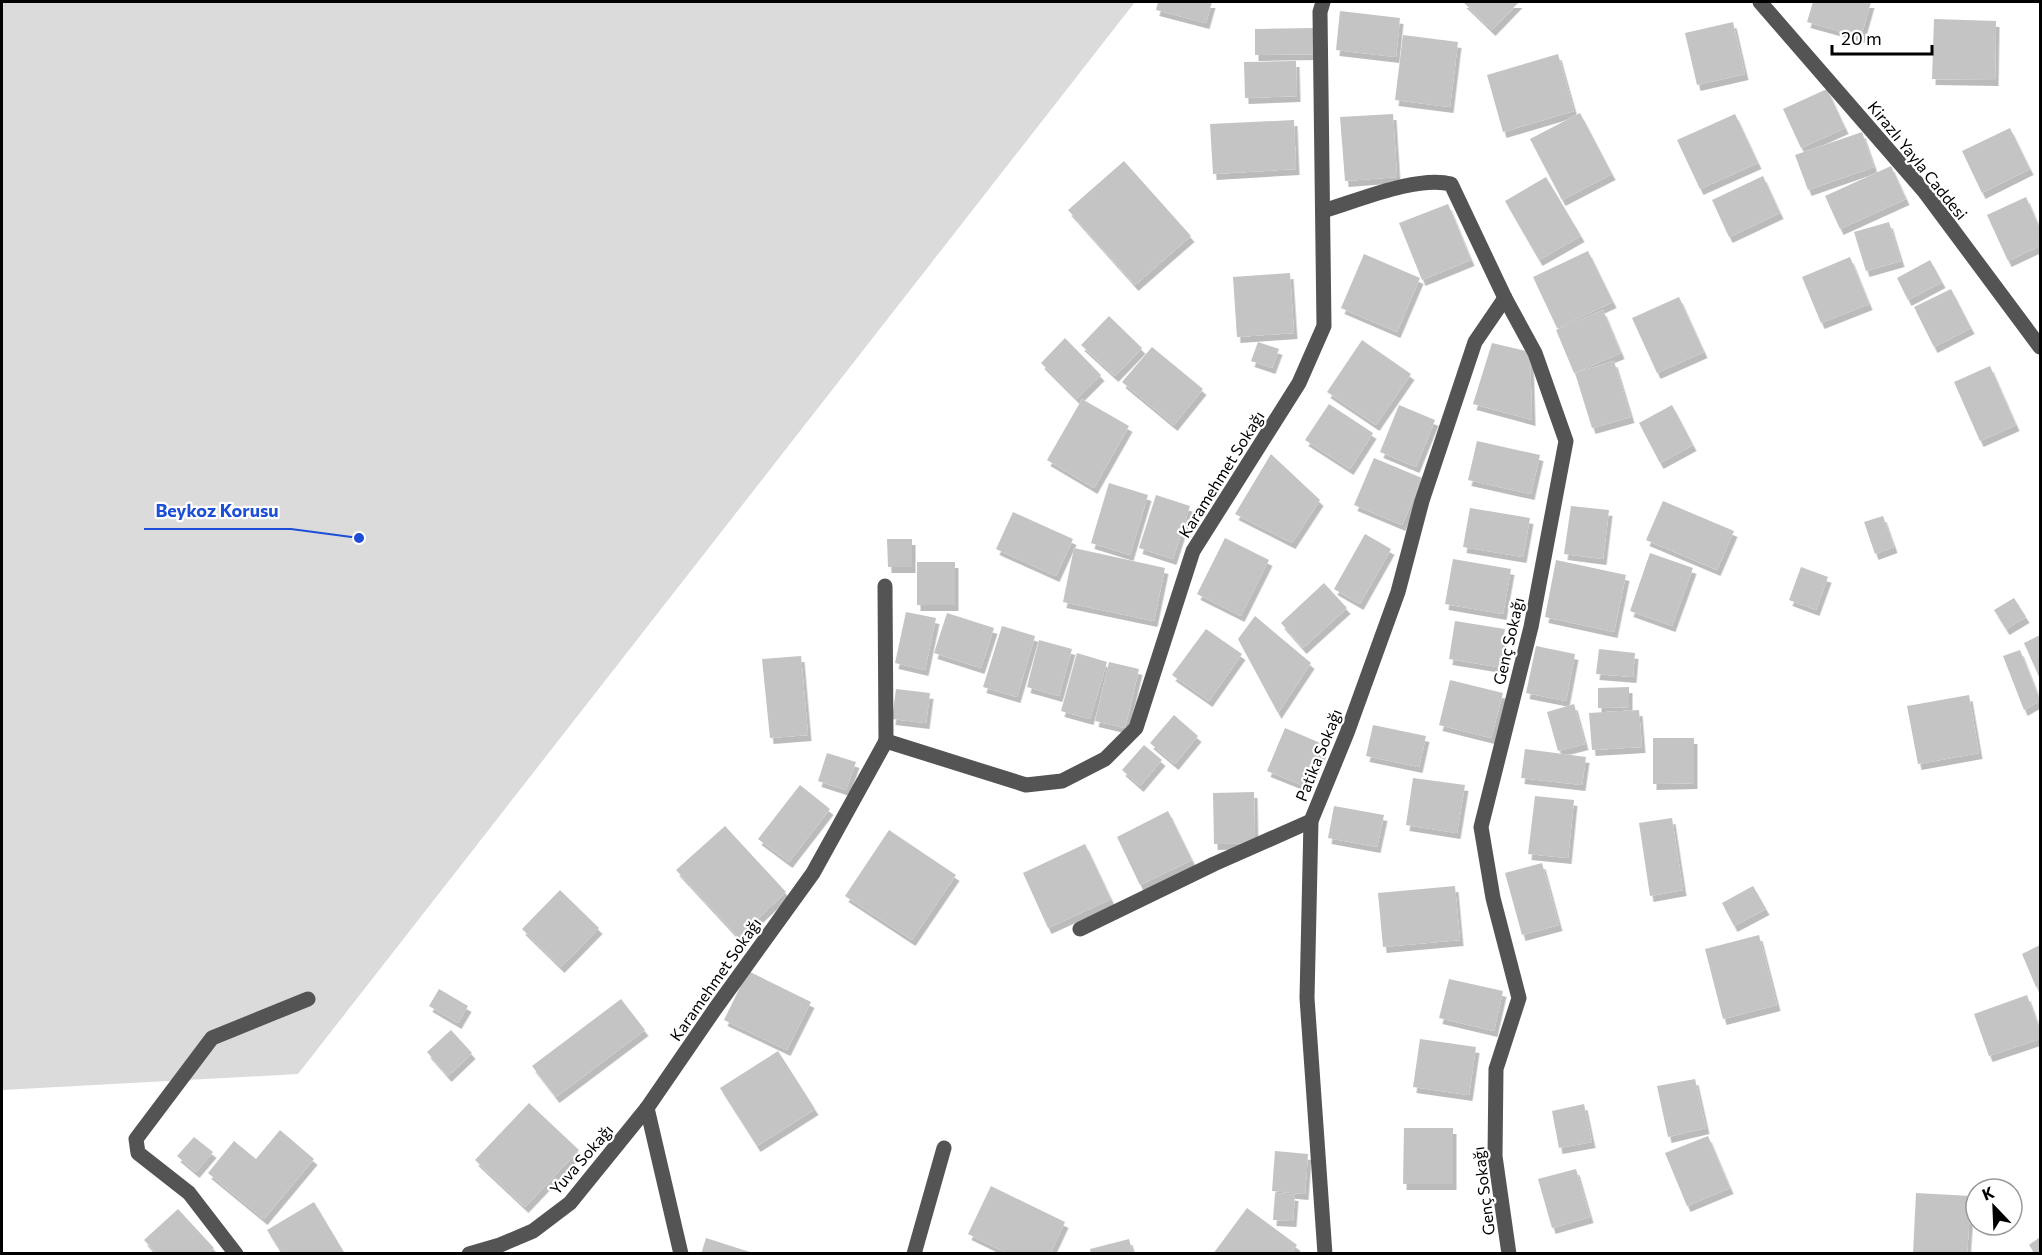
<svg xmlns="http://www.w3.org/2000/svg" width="2042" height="1255" font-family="Commissioner,sans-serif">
  <defs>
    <filter id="shadow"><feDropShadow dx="3.5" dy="6" stdDeviation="0" flood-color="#0004"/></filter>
  </defs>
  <rect width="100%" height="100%" fill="#fff"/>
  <polygon fill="#dbdbdb" points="2,2 1135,2 298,1074 2,1090"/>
  <g fill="#c4c4c4" filter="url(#shadow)">
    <polygon points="1158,2 1212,2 1206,23 1156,10"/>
    <polygon points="1463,2 1519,2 1492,30"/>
    <polygon points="1813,2 1871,2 1861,37 1807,22"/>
    <polygon points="1340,11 1400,18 1396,57 1336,50"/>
    <polygon points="1934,19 1996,21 1995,80 1932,79"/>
    <polygon points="1733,22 1745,74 1697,85 1685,33"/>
    <polygon points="1314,28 1315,54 1255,55 1255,29"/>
    <polygon points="1403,35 1458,42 1450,107 1395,100"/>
    <polygon points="1558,54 1574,111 1503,132 1487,75"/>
    <polygon points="1296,61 1297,96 1245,98 1244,62"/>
    <polygon points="1827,89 1845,128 1801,148 1783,109"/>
    <polygon points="1580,113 1612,174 1562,200 1530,139"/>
    <polygon points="1393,114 1397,177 1345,181 1340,117"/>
    <polygon points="1735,114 1758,163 1700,189 1677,140"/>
    <polygon points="1294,120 1296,169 1213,174 1210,124"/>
    <polygon points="2010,128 2030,169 1982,193 1962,151"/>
    <polygon points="1862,132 1874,167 1808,190 1795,155"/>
    <polygon points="1124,161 1191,236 1135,285 1068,210"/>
    <polygon points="1891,166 1906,199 1840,229 1825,196"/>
    <polygon points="1763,176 1780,213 1729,237 1712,200"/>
    <polygon points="1546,177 1581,236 1539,260 1505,201"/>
    <polygon points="2026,197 2040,229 2040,246 2008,261 1987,215"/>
    <polygon points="1448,204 1471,260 1422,280 1399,223"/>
    <polygon points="1889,222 1901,261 1866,271 1854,232"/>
    <polygon points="1588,251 1613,302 1557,328 1533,277"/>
    <polygon points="1364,254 1420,278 1397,332 1341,308"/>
    <polygon points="1850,257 1869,304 1821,323 1802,277"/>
    <polygon points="1930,260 1942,282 1908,300 1897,278"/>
    <polygon points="1290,273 1294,333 1237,337 1233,277"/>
    <polygon points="1951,289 1971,328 1934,347 1914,307"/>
    <polygon points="1679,297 1704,352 1657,373 1632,318"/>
    <polygon points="1603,310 1621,353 1574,373 1556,330"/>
    <polygon points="1109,316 1142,348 1115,376 1081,345"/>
    <polygon points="1065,338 1101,375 1077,399 1041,363"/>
    <polygon points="1362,340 1411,374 1376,425 1327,392"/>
    <polygon points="1258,342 1279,349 1272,368 1251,361"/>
    <polygon points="1492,343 1530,352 1532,420 1473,404"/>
    <polygon points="1152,347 1203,389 1174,425 1122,382"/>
    <polygon points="1614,361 1631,417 1592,428 1575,373"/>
    <polygon points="1990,366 2016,425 1980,441 1954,382"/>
    <polygon points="1082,399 1129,426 1094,488 1047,460"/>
    <polygon points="1329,404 1373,433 1350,469 1305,440"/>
    <polygon points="1399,405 1435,420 1416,467 1380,452"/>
    <polygon points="1672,405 1693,445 1660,463 1639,423"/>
    <polygon points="1477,441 1540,455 1531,494 1468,480"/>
    <polygon points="1271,454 1320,500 1292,543 1235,514"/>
    <polygon points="1374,458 1422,478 1402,525 1354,505"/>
    <polygon points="1109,483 1148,495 1130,555 1091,543"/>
    <polygon points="1156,495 1190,506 1173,559 1139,548"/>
    <polygon points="1663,501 1734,531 1717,570 1646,540"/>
    <polygon points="1571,506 1609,510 1603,559 1564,554"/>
    <polygon points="1470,508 1530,518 1523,557 1463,547"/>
    <polygon points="1013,512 1073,539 1056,576 996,549"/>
    <polygon points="1883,516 1894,547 1875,554 1864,522"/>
    <polygon points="1365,534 1391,549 1360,604 1334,589"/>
    <polygon points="1225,538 1269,560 1241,616 1197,594"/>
    <polygon points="887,539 912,539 912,567 888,567"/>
    <polygon points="1074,548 1165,568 1154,621 1063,602"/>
    <polygon points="1650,553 1693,568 1672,626 1630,611"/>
    <polygon points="1453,559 1511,569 1503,614 1445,604"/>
    <polygon points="1556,560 1626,575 1614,632 1545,617"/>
    <rect x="917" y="562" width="38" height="43"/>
    <polygon points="1801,567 1828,577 1816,610 1789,600"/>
    <polygon points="1324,583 1347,608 1303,648 1281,623"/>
    <polygon points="2014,598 2026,617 2006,629 1994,610"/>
    <polygon points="906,612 936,618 925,670 895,663"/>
    <polygon points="947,613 994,628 981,668 934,653"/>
    <polygon points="1255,616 1311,663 1278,713 1238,639"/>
    <polygon points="1455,621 1505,629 1498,667 1449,659"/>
    <polygon points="1002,626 1035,636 1017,697 983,687"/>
    <polygon points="1206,629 1242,654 1209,701 1172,675"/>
    <polygon points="2040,635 2040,679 2024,643"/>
    <polygon points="1039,640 1072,649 1059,696 1027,687"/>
    <polygon points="1536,646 1575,654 1566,701 1526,693"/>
    <polygon points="1599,649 1635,653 1633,677 1596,674"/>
    <polygon points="2020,650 2040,701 2024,710 2003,656"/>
    <polygon points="1077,653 1107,662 1090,719 1061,711"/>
    <polygon points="801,656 808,735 770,738 762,659"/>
    <polygon points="1109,662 1139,669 1125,728 1095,721"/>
    <polygon points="1450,680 1503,693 1491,738 1439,725"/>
    <polygon points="1629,687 1629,707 1598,708 1598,688"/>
    <polygon points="896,689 930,693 926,723 892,719"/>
    <polygon points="1969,695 1979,753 1918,764 1907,706"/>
    <polygon points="1574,704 1585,744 1558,751 1547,712"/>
    <polygon points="1639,710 1642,747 1592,750 1589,713"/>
    <polygon points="1174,715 1198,736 1175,764 1150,743"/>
    <polygon points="1373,725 1426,736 1419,767 1366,756"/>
    <polygon points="1285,728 1325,745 1307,787 1267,771"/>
    <polygon points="1653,738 1694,738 1694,783 1653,784"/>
    <polygon points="1144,745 1162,760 1140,786 1122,770"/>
    <polygon points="1525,749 1586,757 1582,785 1521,778"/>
    <polygon points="827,753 856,762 846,790 818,781"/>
    <polygon points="1413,778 1465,785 1457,833 1406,825"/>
    <polygon points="800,785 830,809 789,862 758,839"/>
    <polygon points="1254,792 1255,843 1214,844 1213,793"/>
    <polygon points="1535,796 1574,800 1568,858 1528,854"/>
    <polygon points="1334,806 1384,815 1377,847 1328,838"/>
    <polygon points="1168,811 1192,860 1140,885 1117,837"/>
    <polygon points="1672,818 1683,890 1650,896 1639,823"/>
    <polygon points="725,826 786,892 738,937 676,870"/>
    <polygon points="889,830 956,875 912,940 845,896"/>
    <polygon points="1085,844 1111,899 1048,928 1023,873"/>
    <polygon points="1542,863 1559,925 1522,935 1505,873"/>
    <polygon points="1455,886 1460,940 1383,947 1378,893"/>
    <polygon points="1753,886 1766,909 1734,926 1722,903"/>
    <polygon points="560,890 599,928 561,967 522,929"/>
    <polygon points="1759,935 1777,1005 1723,1019 1705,949"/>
    <polygon points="2040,945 2040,985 2036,987 2022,954"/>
    <polygon points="748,971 811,1002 787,1050 724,1020"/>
    <polygon points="1449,979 1503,991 1494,1031 1439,1018"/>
    <polygon points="439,989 468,1006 458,1023 429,1006"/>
    <polygon points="2027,995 2040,1031 2040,1039 1989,1056 1974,1014"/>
    <polygon points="621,999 645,1030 556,1097 532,1066"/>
    <polygon points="451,1030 472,1053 448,1076 427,1052"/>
    <polygon points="1420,1039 1476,1047 1469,1095 1413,1087"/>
    <polygon points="778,1051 815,1109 757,1146 720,1088"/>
    <polygon points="1695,1079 1706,1128 1668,1137 1657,1086"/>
    <polygon points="529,1103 579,1150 525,1207 475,1160"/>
    <polygon points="1584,1104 1592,1142 1559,1148 1552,1111"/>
    <polygon points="1404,1128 1453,1128 1453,1184 1403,1184"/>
    <polygon points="280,1130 314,1159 264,1219 208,1173 234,1141 256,1159"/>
    <polygon points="1708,1136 1730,1188 1687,1206 1665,1153"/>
    <polygon points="194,1137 213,1152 196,1172 177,1156"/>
    <polygon points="1275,1151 1308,1154 1305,1194 1272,1191"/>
    <polygon points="1576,1169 1590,1217 1552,1228 1538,1179"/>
    <polygon points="991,1186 1065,1222 1050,1254 1009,1254 968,1234"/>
    <polygon points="1275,1193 1295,1195 1293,1221 1273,1220"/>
    <polygon points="1916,1193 1971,1196 1967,1254 1913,1254"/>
    <polygon points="314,1202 345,1254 282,1254 267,1230"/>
    <polygon points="1247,1208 1297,1245 1291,1254 1213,1254"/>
    <polygon points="178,1209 214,1248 208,1254 157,1254 144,1240"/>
    <polygon points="2040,1237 2040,1254 2035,1254 2029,1245"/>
    <polygon points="706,1238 753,1253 753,1254 701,1254"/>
    <polygon points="1129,1239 1133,1254 1091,1254 1090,1249"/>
  </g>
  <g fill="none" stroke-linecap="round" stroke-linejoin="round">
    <g stroke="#545454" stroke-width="15">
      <polyline points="1760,2 1924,191 2040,347"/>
      <path d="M1323,211C1357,201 1418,175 1451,184L1505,298L1535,353L1566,441L1531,627L1481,827L1493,898L1519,998L1496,1069L1495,1156L1509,1254"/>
      <polyline points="885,586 886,741"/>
      <polyline points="1080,929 1214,864 1311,821"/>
      <polyline points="647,1108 681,1254"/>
      <polyline points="236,1254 189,1193 138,1153 136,1139 212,1038 308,999"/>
      <polyline points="469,1254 500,1245 533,1231 570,1203 647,1108 715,1009 813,873 886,741 1026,785 1062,781 1105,759 1136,728 1193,551 1299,383 1324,326 1320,12 1323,2"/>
      <polyline points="914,1254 944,1148"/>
      <polyline points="1325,1254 1307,998 1311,821 1347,733 1398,592 1422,501 1475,342 1505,298"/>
    </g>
  </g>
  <g text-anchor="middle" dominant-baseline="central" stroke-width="4.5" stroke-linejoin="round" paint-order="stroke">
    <g font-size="16" fill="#000" stroke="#fff">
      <text transform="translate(1918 160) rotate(51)">Kirazlı Yayla Caddesi</text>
      <text transform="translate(1221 474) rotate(-58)">Karamehmet Sokağı</text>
      <text transform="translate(1508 641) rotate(-77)">Genç Sokağı</text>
      <text transform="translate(1318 755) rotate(-68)">Patika Sokağı</text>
      <text transform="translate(715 979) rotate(-55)">Karamehmet Sokağı</text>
      <text transform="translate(581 1159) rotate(-49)">Yuva Sokağı</text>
      <text transform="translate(1483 1191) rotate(-97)">Genç Sokağı</text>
    </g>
  </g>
  <path fill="none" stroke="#1d4ed8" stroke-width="2" d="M359 538L291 529H144"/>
  <circle fill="#1d4ed8" stroke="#fff" stroke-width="2" cx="359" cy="538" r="6"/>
  <g font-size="18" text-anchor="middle" font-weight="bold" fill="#1d4ed8" stroke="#fff" stroke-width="4.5" stroke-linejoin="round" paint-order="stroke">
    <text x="217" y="517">Beykoz Korusu</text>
  </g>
  <rect width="2042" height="1255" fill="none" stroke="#000000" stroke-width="6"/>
  <g transform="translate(1994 1207) rotate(337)"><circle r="28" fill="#ffffff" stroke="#999999" stroke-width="1.5"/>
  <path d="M0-4.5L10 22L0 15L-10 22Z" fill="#000000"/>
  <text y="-9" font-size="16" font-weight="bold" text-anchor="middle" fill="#000000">K</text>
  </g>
  <path d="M1832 45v9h100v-9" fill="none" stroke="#000000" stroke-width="3"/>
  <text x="1841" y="45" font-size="18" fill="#000000" stroke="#ffffff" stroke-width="4.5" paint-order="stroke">20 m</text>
</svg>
